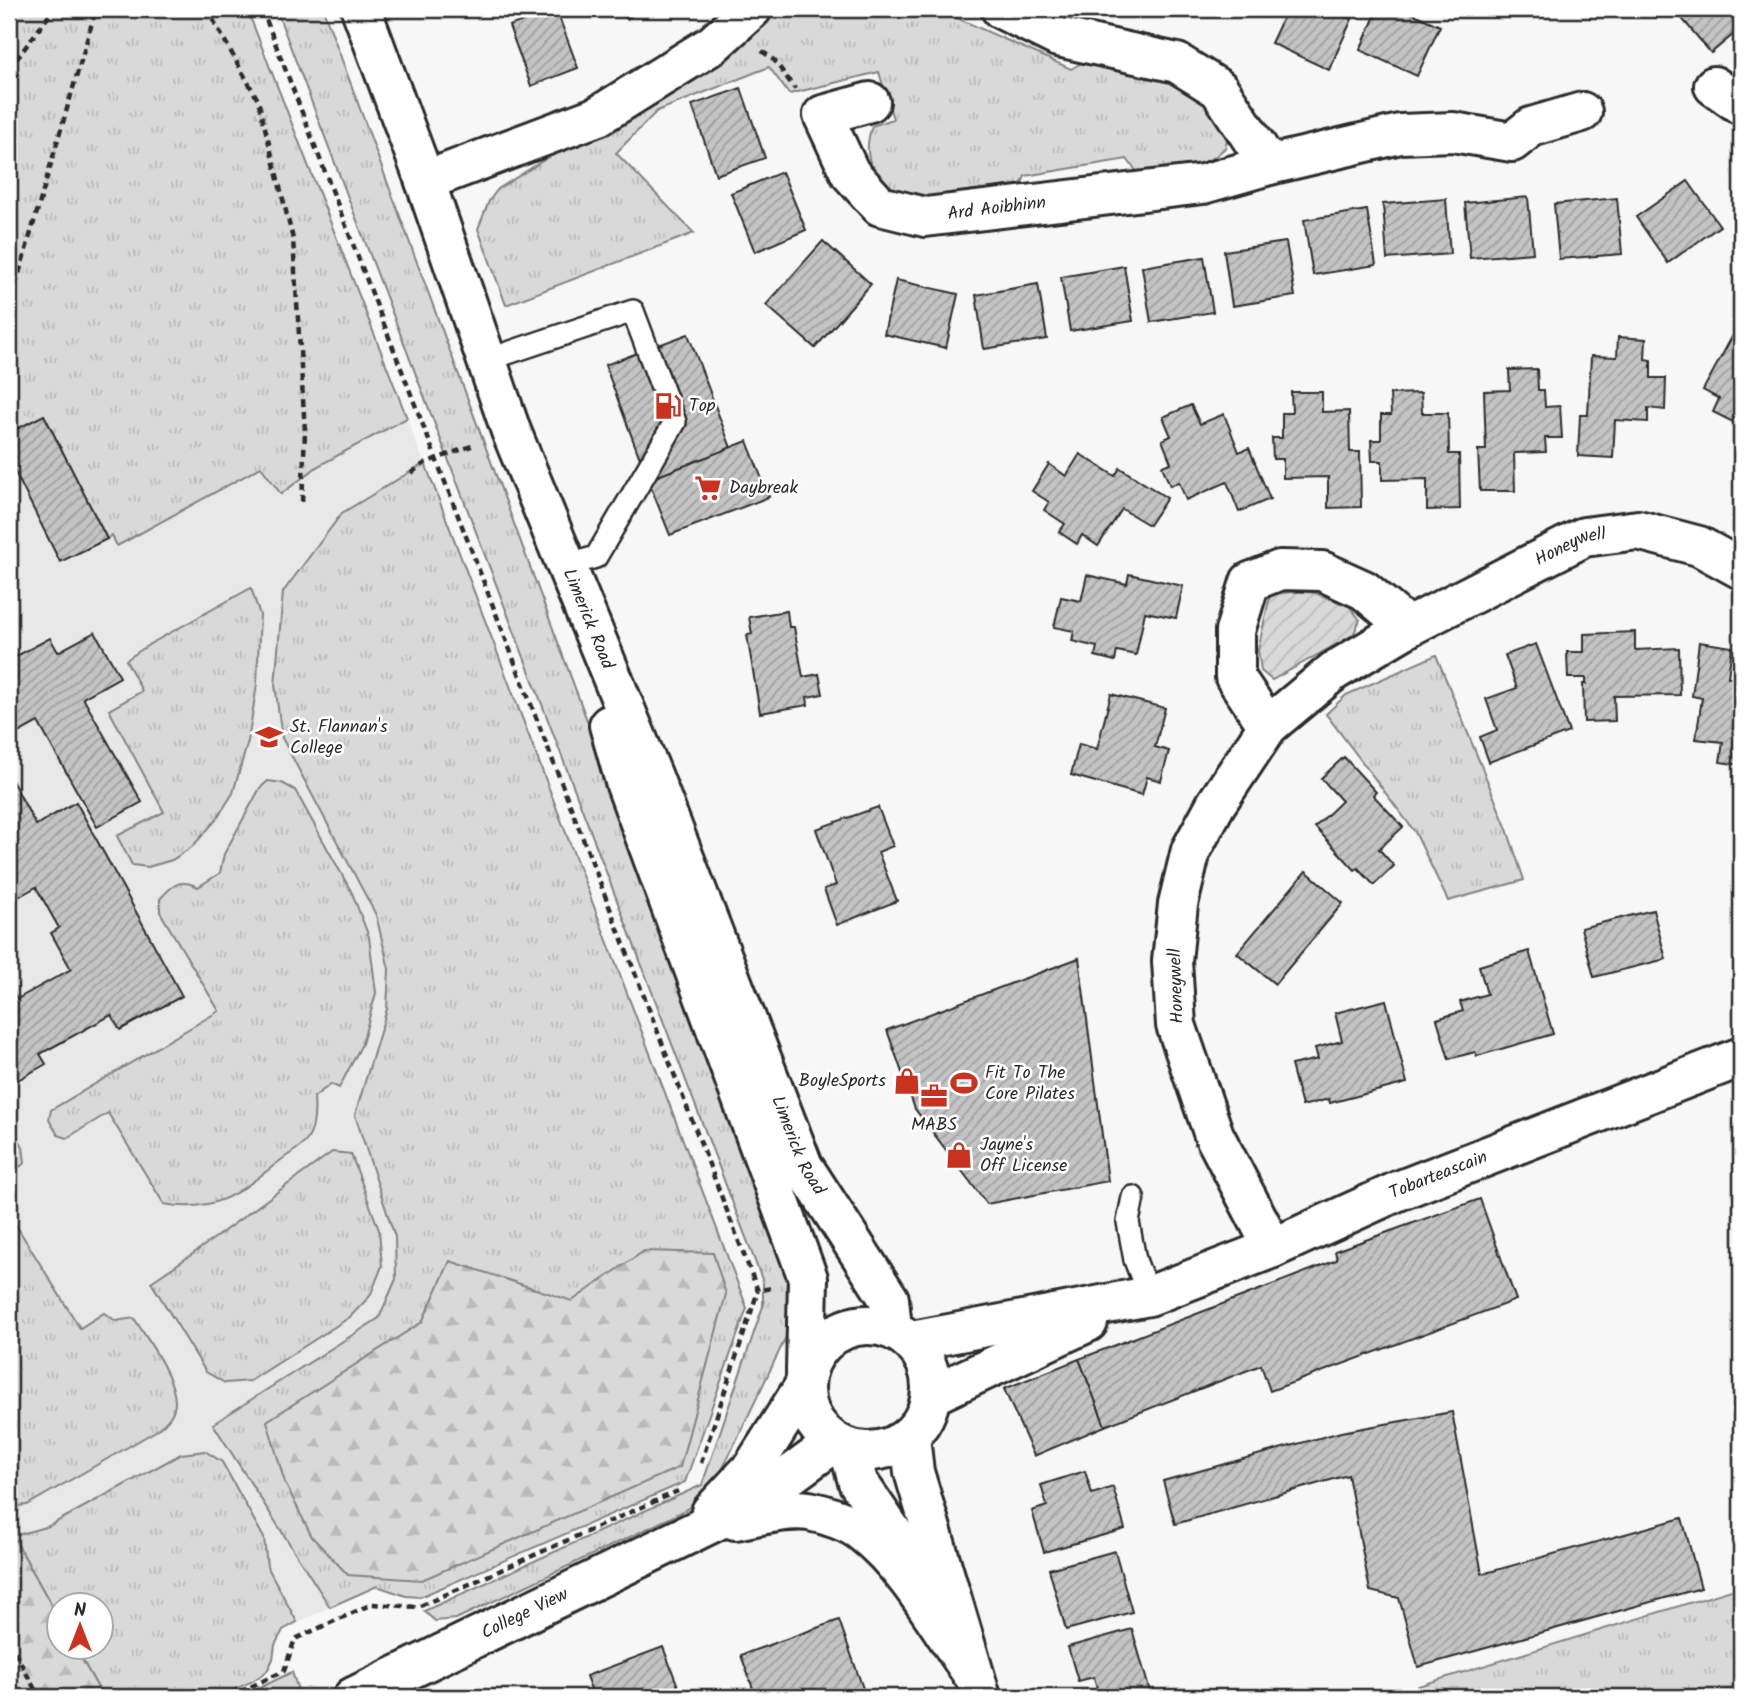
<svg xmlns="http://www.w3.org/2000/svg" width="1750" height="1706" font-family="Kalam,sans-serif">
  <defs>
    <pattern id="grass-tufts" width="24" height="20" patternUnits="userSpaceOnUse" patternTransform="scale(1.75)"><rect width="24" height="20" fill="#d9d9d9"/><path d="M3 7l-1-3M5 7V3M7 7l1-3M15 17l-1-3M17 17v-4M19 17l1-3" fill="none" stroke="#bababa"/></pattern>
    <pattern id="forest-firs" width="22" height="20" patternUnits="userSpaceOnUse" patternTransform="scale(1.75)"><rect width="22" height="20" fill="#d9d9d9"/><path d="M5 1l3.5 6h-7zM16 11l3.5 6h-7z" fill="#bababa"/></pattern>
    <pattern id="garden-furrows" width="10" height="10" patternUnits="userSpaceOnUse" patternTransform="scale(1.75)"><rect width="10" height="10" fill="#d9d9d9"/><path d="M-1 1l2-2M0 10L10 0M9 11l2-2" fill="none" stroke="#bababa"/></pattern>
    <pattern id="building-hatch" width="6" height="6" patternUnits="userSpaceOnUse" patternTransform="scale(1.75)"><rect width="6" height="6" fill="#c4c4c4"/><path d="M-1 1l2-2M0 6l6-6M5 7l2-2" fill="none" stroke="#9f9f9f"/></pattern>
  </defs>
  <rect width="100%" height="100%" fill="#f7f7f7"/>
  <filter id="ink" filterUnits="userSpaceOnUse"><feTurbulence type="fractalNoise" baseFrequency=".0143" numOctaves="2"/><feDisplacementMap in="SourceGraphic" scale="14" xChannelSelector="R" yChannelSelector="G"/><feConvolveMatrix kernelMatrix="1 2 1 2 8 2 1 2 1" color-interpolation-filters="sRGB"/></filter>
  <g filter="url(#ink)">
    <path fill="#e8e8e8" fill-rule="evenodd" d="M9,9H247L328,212L747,1308L685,1482L420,1597L406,1596L377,1586L330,1607L283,1630L275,1645L273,1659L267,1671L253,1681L217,1697H9ZM60,1604H102V1646H60Z"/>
    <g fill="url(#grass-tufts)" stroke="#828282" stroke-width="2">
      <polygon points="9,9 247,9 407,418 318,466 281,494 261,467 117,546 112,535 107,539 44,415 9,433"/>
      <polygon points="276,9 323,9 788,1262 797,1304 788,1333 710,1495 676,1515 456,1619 435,1621 424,1611 702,1485 763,1306 763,1282"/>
      <path d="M774,9H937L1071,69L1090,58L1176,78L1220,118L1228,135L1225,148L1216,156L1199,165L1152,175L1138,173L1127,159L1025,176L1020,188C994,192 967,200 941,202C934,202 926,199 920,198C881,190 858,166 872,126L893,119L879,72L789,94L769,67L657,111L616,153L694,233L506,305L478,229L489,201L498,189L560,150L631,120L647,100L710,70Z"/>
      <polygon points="425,463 747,1308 685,1482 420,1597 406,1596 377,1586 330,1607 213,1424 379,1318 396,1279 395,1237 355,1115 387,1009 389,969 376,915 282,738 275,685 283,592 342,513"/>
      <polygon points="251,588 260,615 257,684 248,741 233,793 216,820 193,846 172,860 148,867 132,865 117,836 164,812 109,710 142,691 126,660 150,644"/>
      <polygon points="1436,655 1507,829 1524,880 1448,901 1415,832 1326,714 1346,695"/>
      <path d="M268,781L282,783L295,790L352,893L369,937L376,993L362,1044L339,1088L331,1084L314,1097C315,1110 315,1129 307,1140C302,1147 289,1154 281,1160C242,1190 218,1214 164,1204L108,1113L67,1138L58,1135L49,1120L51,1110L219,1011L160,912V899C172,885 180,878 198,887L220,873L224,854L260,788Z"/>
      <polygon points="9,1134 17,1135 23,1147 25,1163 9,1174"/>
      <polygon points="332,1152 351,1154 379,1230 382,1266 370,1296 350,1317 250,1381 225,1383 206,1372 151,1282 194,1253"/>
      <path d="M9,1214L80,1328L104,1313L116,1321L134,1318C147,1339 175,1377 175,1402C175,1415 164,1425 154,1432L27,1505L9,1507Z"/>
      <polygon points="205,1451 222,1462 264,1538 267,1566 297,1622 283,1630 275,1645 273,1659 267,1671 253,1681 217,1697 103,1697 75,1647 102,1646 102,1604 60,1604 59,1619 13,1536 49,1526 181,1454"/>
      <polygon points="1741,1587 1741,1697 1423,1697 1418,1686"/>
      <polygon points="292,1672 299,1693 295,1697 241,1697"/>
    </g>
    <g fill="url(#forest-firs)" stroke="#828282" stroke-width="2">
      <polygon points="644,1251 713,1253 726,1294 680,1467 422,1580 348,1575 312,1537 285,1483 267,1421 422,1322 450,1261 572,1301"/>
      <polygon points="13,1536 59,1619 60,1646 75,1647 103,1697 23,1697 9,1671 9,1538"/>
    </g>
    <polygon fill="url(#garden-furrows)" stroke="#828282" stroke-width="2" points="1297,591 1315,593 1349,606 1360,620 1353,635 1272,680 1261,671 1258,650 1270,595"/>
    <g fill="url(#building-hatch)" stroke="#2b2b2b" stroke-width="2">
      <polygon points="556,9 578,68 531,86 509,26"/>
      <polygon points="619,9 640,9 627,19"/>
      <polygon points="1247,9 1269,9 1265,17"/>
      <polygon points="1287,9 1329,9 1352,19 1329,70 1271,43"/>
      <polygon points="1378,9 1403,9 1440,26 1417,76 1360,50"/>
      <polygon points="1674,9 1741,9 1741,28 1711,53"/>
      <polygon points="741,88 765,158 716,175 692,105"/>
      <polygon points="782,172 806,230 755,252 731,193"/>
      <polygon points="1688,181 1720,226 1668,263 1636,217"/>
      <polygon points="1528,197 1533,253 1470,258 1465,203"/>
      <polygon points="1617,198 1622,254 1559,259 1554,204"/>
      <polygon points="1446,199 1450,254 1387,259 1383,204"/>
      <polygon points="1367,210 1376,265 1313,275 1304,220"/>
      <polygon points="823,241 871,284 815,348 766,305"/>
      <polygon points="1286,242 1295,296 1232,306 1224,251"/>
      <polygon points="1204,257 1213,312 1151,322 1142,267"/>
      <polygon points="1124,266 1133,321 1070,331 1061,277"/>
      <polygon points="896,280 958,294 946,348 884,334"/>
      <polygon points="1038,284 1047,339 984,349 976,295"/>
      <polygon points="1738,326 1741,328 1741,426 1713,412 1719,399 1703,390"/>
      <polygon points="688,334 731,448 648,480 605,365"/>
      <polygon points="1618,337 1646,339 1645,359 1651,360 1651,378 1666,378 1665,410 1648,408 1648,422 1615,420 1613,458 1578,456 1580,415 1588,415 1591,356 1617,357"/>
      <polygon points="1537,369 1538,390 1544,390 1545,407 1560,406 1562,438 1545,438 1546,452 1514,453 1515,491 1480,491 1478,450 1486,450 1484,391 1510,390 1509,370"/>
      <polygon points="1291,392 1322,392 1322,412 1349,411 1350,452 1360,452 1361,507 1328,508 1328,477 1283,478 1283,459 1273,459 1272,438 1282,438 1282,413 1292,413"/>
      <polygon points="1421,393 1422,413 1448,413 1449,454 1459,454 1460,509 1427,510 1427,479 1382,480 1382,461 1372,461 1371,440 1381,440 1381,415 1391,415 1390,394"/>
      <polygon points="1191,405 1200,424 1224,414 1239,452 1249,448 1270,499 1239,512 1227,482 1186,500 1179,482 1170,486 1162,466 1171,463 1162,440 1171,436 1163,417"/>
      <polygon points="44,415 107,539 60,562 9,460 9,433"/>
      <polygon points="747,441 769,497 670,535 648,480"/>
      <polygon points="1080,454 1115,476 1120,468 1167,498 1149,525 1122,509 1098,546 1082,535 1077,544 1059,532 1065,524 1044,510 1049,502 1032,491 1049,464 1066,476"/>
      <polygon points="1129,574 1183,586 1176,618 1145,612 1136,655 1117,651 1115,661 1095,656 1097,647 1072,641 1074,631 1054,627 1061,597 1081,601 1087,575 1127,584"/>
      <polygon points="787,611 789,627 794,627 803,677 819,674 823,694 807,697 808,705 760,713 747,635 752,634 749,617"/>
      <polygon points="95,632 120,677 83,698 142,802 97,827 38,722 9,738 9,678 12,677 9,670 9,660 50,638 58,652"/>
      <polygon points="1635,632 1635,650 1679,648 1680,695 1614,696 1615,721 1584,722 1583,684 1586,684 1586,678 1568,678 1567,652 1584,652 1584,634"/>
      <polygon points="1699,642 1732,647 1728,677 1741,679 1741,765 1720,762 1723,742 1696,739 1702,698 1692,696"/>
      <polygon points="1536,644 1569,732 1489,762 1480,737 1497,730 1486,699 1517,688 1505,655"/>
      <polygon points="1111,694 1165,708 1155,747 1169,751 1161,781 1147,777 1142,795 1071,775 1079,744 1097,749"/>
      <polygon points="1344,757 1376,792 1373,795 1403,827 1379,849 1394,866 1374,885 1358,868 1355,870 1315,827 1342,801 1321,778"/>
      <polygon points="9,775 36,825 76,802 182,996 120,1030 111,1015 40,1054 46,1064 9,1085 9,984 17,999 71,969 51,933 59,928 36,887 13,900 9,893"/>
      <polygon points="878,807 893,846 878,852 897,901 837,925 824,889 836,885 816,829"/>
      <polygon points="1306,871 1343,903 1275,984 1237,953"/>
      <polygon points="1653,910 1666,959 1594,977 1581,928"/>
      <polygon points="1529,951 1553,1034 1477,1056 1475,1052 1449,1059 1437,1019 1463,1011 1460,1002 1487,994 1479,966"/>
      <polygon points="1079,958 1108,1181 987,1204 915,1109 887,1030"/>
      <polygon points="1386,1000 1407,1083 1330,1103 1329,1099 1302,1106 1291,1065 1318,1059 1315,1048 1342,1041 1335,1013"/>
      <polygon points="1480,1199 1516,1300 1270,1391 1261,1365 1105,1426 1079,1359 1337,1260 1335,1251"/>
      <polygon points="1079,1359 1105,1426 1034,1456 1004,1389"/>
      <polygon points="1452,1412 1482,1574 1682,1518 1701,1588 1418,1667 1399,1598 1370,1591 1348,1475 1175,1524 1163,1481 1341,1432"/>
      <polygon points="1085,1471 1092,1494 1113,1487 1125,1529 1044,1552 1032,1511 1047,1506 1041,1485"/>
      <polygon points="1115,1551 1132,1612 1066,1630 1049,1569"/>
      <polygon points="839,1620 866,1697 756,1697 741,1655"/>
      <polygon points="1132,1629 1150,1692 1131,1697 1099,1697 1094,1677 1078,1681 1068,1647"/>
      <polygon points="663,1647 682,1697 594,1697 586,1676"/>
    </g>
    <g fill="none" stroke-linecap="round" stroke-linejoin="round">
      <defs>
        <g id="service">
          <polyline points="487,360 633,311 675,422 596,557 565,566"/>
          <polyline points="1133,1197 1128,1222 1135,1260 1149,1296"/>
        </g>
        <g id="minor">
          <polyline points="1001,9 1058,37 1177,63 1219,89 1269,165"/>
          <polyline points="1714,86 1741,105"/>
          <path id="s1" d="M870,102L823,115L850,173L880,206L925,217L1203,184L1269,165L1400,134L1453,132L1512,142L1531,127L1582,112"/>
          <polyline points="425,181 598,116 712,45 752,9"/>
          <polyline points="1268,726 1334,671 1408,627"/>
          <path id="s2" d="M1273,1248L1214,1135L1176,1025L1172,961L1178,904L1191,850L1216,804L1268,726L1235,677V631L1250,582L1280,570L1322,571L1364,590L1408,627L1584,537L1638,530L1699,546L1741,569"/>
          <path id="s3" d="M912,1341L1149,1296L1273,1248L1398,1191L1741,1057"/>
          <polyline points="932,1395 1088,1322"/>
        </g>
        <g id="tertiary">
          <polyline points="711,1512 753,1467 803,1388"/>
          <path d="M735,1520C756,1516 787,1508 809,1511C825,1514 850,1522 863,1533C906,1566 940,1628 971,1672"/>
          <path id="s4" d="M353,1697L751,1504L834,1443"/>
        </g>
        <g id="secondary">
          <path id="s5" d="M361,9L425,181L511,431L653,777L803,1166L889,1299L892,1329"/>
          <polyline points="609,725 626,785 808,1278 806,1371"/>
          <circle cx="868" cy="1388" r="63"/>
          <polyline points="910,1437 914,1472 981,1697"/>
          <polyline points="849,1449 858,1482 917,1568 937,1605"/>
        </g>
      </defs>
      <use href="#service" stroke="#2b2b2b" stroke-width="26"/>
      <use href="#minor" stroke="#2b2b2b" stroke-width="44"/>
      <use href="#tertiary" stroke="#2b2b2b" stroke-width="44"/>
      <use href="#secondary" stroke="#2b2b2b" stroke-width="44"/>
      <g stroke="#2b2b2b" stroke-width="4.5" stroke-dasharray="7 5" stroke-linecap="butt">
        <polyline points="207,9 258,100 293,239 305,431 302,504"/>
        <polyline points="262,9 758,1291 771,1288"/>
        <polyline points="762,51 775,61 795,89"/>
        <polyline points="9,69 54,9"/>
        <polyline points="9,308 96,9"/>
        <polyline points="411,473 425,463 474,445"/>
        <polyline points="701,1463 758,1291"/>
        <polyline points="9,1641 39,1697"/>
        <polyline points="229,1697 284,1671 295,1639 372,1604 418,1607 678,1491"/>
      </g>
      <use href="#service" stroke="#fff" stroke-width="21"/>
      <use href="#minor" stroke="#fff" stroke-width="38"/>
      <use href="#tertiary" stroke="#fff" stroke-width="38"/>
      <use href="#secondary" stroke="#fff" stroke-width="38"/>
    </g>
  </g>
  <defs>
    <symbol id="fuel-bare" viewBox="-9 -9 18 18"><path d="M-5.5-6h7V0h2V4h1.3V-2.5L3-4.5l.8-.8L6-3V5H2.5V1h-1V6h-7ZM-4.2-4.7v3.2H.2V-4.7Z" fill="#c8321e" stroke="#fff" stroke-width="2.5" paint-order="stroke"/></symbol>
    <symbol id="supermarket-bare" viewBox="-9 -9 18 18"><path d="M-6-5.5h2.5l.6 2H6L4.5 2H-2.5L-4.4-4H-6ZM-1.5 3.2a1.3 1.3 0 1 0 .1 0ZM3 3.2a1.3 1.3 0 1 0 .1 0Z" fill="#c8321e" stroke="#fff" stroke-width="2.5" paint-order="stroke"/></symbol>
    <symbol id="school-bare" viewBox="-9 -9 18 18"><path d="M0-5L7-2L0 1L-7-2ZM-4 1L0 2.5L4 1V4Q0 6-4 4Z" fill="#c8321e" stroke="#fff" stroke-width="2.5" paint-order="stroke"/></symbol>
    <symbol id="shop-bare" viewBox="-9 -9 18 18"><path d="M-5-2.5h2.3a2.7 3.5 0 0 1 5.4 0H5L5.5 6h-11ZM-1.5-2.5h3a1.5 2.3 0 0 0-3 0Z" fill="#c8321e" stroke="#fff" stroke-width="2.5" paint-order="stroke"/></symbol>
    <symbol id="stadium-bare" viewBox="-9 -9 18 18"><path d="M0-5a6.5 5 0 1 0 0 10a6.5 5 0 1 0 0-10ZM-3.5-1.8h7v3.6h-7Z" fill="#c8321e" stroke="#fff" stroke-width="2.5" paint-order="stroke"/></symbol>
    <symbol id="office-bare" viewBox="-9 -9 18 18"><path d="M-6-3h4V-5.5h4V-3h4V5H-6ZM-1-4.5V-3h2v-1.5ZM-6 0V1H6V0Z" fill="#c8321e" stroke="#fff" stroke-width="2.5" paint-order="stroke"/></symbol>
  </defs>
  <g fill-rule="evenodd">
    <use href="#fuel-bare" x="649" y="387" width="38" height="38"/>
    <use href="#supermarket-bare" x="689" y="469" width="38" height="38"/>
    <use href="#school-bare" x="250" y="718" width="38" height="38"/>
    <use href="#shop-bare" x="888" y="1062" width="38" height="38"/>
    <use href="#stadium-bare" x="945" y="1064" width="38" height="38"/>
    <use href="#office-bare" x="915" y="1077" width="38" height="38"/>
    <use href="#shop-bare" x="940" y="1136" width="38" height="38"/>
  </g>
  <g text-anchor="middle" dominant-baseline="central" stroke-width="5" stroke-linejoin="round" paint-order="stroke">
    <g font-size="18" fill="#2b2b2b" stroke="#fff">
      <text stroke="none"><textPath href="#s1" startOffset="276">Ard Aoibhinn</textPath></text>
      <text stroke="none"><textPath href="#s2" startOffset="1083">Honeywell</textPath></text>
      <text stroke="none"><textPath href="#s5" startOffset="651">Limerick Road</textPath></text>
      <text transform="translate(1177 986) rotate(-92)">Honeywell</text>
      <text stroke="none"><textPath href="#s5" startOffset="1218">Limerick Road</textPath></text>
      <text stroke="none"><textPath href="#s3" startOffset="555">Tobarteascain</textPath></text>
      <text stroke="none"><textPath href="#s4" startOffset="191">College View</textPath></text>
    </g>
    <g font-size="18" fill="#2b2b2b" stroke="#fff" text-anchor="start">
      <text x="689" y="406">Top</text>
      <text x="729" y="488">Daybreak</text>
      <text x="290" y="727">St. Flannan's<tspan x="290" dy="21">College</tspan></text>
      <text x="985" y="1073">Fit To The<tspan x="985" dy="21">Core Pilates</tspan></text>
      <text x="886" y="1081" text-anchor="end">BoyleSports</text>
      <text x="934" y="1125" text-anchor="middle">MABS</text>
      <text x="980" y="1145">Jayne's<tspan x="980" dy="21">Off License</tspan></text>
    </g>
  </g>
  <rect width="1750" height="1706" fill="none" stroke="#fff" stroke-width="35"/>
  <rect x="18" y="18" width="1715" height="1671" fill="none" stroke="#2b2b2b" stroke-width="2.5" filter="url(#ink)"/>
  <g transform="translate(80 1626)"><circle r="33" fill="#ffffff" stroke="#aaaaaa" stroke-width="2"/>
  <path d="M0-5L12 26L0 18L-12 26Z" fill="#c8321e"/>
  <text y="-10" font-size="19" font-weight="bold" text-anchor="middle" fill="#2b2b2b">N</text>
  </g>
</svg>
